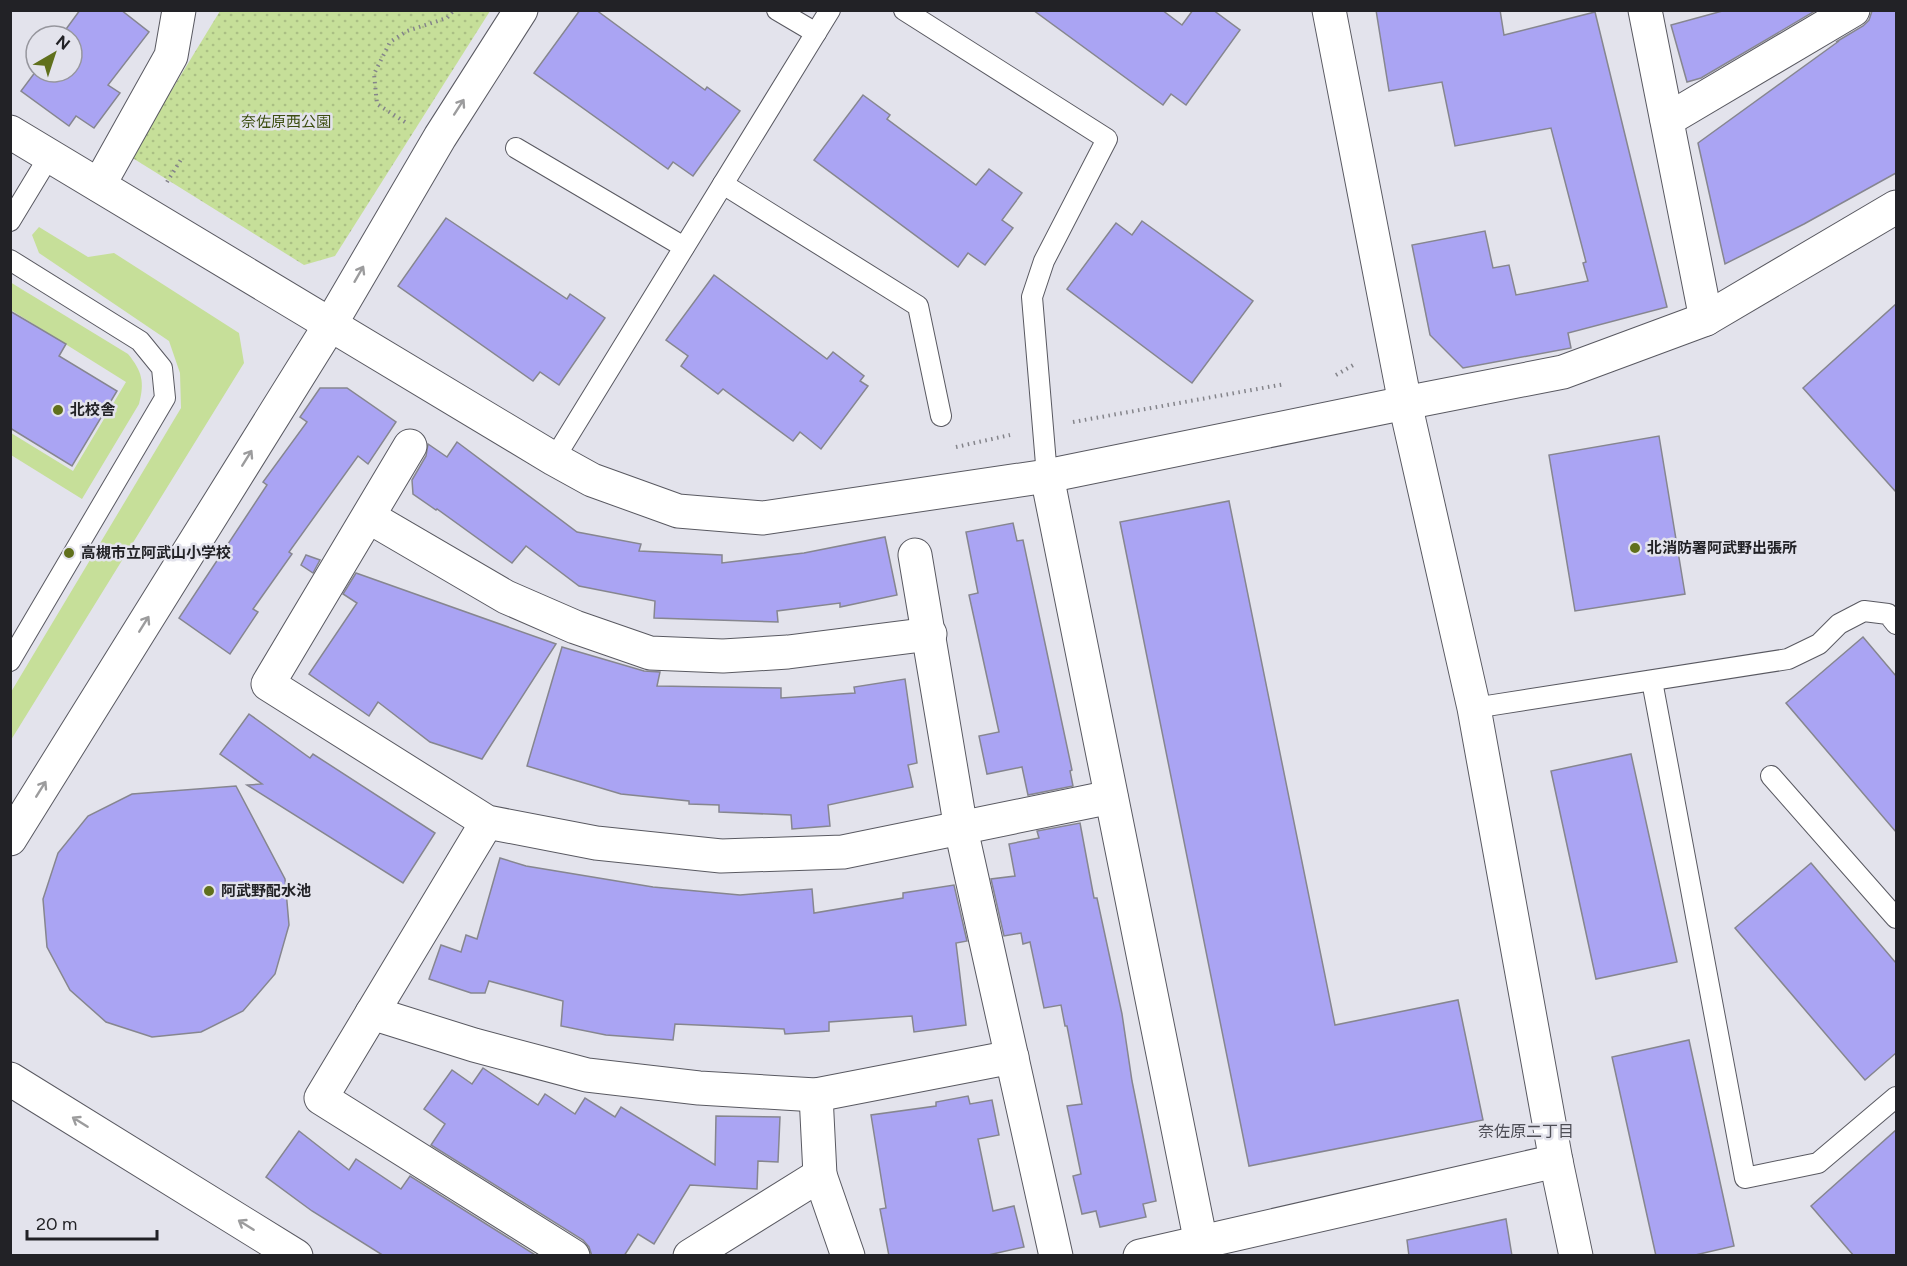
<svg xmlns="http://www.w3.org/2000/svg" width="1907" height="1266" font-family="Figtree,'Noto Sans JP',sans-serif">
  <defs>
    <pattern id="park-dots" width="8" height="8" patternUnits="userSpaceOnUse" patternTransform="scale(1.5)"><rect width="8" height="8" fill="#c6df99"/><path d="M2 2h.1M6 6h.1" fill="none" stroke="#aabf84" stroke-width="1.8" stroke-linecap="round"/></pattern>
  </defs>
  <rect width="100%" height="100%" fill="#e3e3ec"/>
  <g fill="#c6df99">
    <polygon points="39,227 88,257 114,253 239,333 244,363 11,740 11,692 181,408 180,373 169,341 39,253 32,235"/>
    <path d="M10,282L128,354C142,371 145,382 139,404L82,499L11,455V433L73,471L126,382L11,310Z"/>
  </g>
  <polygon fill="url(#park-dots)" points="220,11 490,11 335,256 304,265 131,157"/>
  <g fill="#aaa4f3" stroke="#86868f" stroke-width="1.5">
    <polygon points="80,10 121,10 149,32 108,85 120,93 94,128 76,116 69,126 21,91 36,71 72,72 72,36 61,36"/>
    <polygon points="580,10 596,10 705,90 707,87 740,111 693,176 673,162 668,169 534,73"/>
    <polygon points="1033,10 1162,10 1182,25 1193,10 1213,10 1240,30 1186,105 1171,94 1163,105"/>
    <polygon points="1376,10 1500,10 1504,35 1595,12 1667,307 1568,333 1571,348 1463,368 1430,335 1412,245 1485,231 1493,268 1509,265 1516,295 1588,281 1583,263 1586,262 1551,128 1455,146 1442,82 1389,91"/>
    <polygon points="1726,10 1768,10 1815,11 1701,78 1687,82 1671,25"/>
    <polygon points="1896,10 1896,173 1804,224 1725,264 1698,143 1839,41 1836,42 1863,26 1869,20 1872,11"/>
    <polygon points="863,95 890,115 887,119 976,185 989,169 1022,193 1002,220 1013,228 985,265 968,253 958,267 814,160"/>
    <polygon points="446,218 567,299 570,294 605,318 559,385 540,372 533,381 398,286"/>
    <polygon points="1142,221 1253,301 1192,383 1067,289 1116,223 1132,235"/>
    <polygon points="714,275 827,359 833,352 864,376 860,381 868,386 821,449 800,432 793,441 723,389 718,394 681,366 688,356 666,340"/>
    <polygon points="1896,304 1896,492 1803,388"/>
    <polygon points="10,311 66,344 59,356 117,391 72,466 10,428"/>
    <polygon points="320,388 347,388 396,422 368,464 358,456 289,552 292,554 253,609 258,612 230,654 179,618 267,485 263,482 307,422 300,417"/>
    <polygon points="1659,436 1685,594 1575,611 1549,455"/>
    <polygon points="457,442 577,532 641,544 639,551 722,555 722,563 804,553 885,537 897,595 840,607 840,603 777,611 778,622 654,618 655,601 579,586 526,546 512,563 437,509 436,510 413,494 412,480 426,456 428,444 447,457"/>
    <polygon points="1229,501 1335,1025 1458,1000 1483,1120 1249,1166 1120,522"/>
    <polygon points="1013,523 1017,541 1023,540 1072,770 1070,771 1073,786 1028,795 1022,767 987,774 979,736 999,732 969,595 978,593 966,532"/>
    <polygon points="306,555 320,560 313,573 301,565"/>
    <polygon points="356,573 556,644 482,759 430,742 378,702 369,716 309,674 357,603 343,594"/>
    <polygon points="1863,637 1896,676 1896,832 1786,703"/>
    <polygon points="562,647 644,671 660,672 657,686 781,688 781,698 855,693 854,687 905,679 917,763 908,765 913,787 828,805 830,826 792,829 791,815 719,812 719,805 689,804 689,801 621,794 527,766"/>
    <polygon points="249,714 310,758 313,754 435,833 403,883 247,785 262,784 220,754"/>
    <polygon points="1631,754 1677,962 1596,979 1551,771"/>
    <polygon points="236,786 285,879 289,925 275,974 243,1011 201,1032 152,1037 106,1022 70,990 47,947 43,899 58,853 88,816 132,794"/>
    <polygon points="1080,823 1094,898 1097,898 1122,1014 1132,1081 1156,1201 1143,1204 1146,1217 1100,1227 1096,1211 1082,1214 1073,1176 1081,1174 1067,1106 1082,1104 1067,1026 1065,1026 1061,1005 1044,1008 1030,942 1023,944 1021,933 1004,936 991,879 1015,876 1009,844 1039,838 1037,831"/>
    <polygon points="500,858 526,866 653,887 740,895 812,889 814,913 903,898 903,893 954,885 967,941 956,943 966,1025 914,1032 912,1016 829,1022 829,1031 785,1034 784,1029 675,1024 673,1040 606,1035 561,1026 563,1001 489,981 485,993 471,993 429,979 441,945 461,952 466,935 477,939"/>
    <polygon points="1811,863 1896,963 1896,1053 1865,1080 1735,928"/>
    <polygon points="1689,1040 1734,1246 1691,1256 1656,1256 1612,1057"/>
    <polygon points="483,1068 538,1105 545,1094 575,1114 585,1098 615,1117 621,1107 715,1165 716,1116 780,1117 778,1162 758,1161 757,1189 690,1185 654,1244 638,1234 624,1256 592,1256 589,1247 583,1240 431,1145 445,1124 424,1109 452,1070 472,1084"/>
    <polygon points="968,1096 970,1104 992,1100 999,1135 978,1139 993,1211 1014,1206 1024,1247 984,1256 889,1256 880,1209 886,1208 871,1115 936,1106 936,1102"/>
    <polygon points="1896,1130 1896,1256 1854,1256 1811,1206"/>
    <polygon points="299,1131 349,1170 356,1159 401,1189 410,1176 537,1256 384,1256 312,1211 266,1177"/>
    <polygon points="1506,1219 1512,1256 1409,1256 1407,1240"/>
  </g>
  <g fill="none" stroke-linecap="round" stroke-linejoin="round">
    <defs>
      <g id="service">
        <polyline points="777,10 816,33"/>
        <polyline points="904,10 1107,139 1044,261 1032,297 1047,476"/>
        <polyline points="516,148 684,247"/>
        <polyline points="723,184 918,306 941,416"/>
        <polyline points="10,221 50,155"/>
        <polyline points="10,260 140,341 162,368 165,398 10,661"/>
        <polyline points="554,459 830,10"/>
        <polyline points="1652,681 1745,1178 1818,1163 1896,1097"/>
        <polyline points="1474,708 1788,659 1819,644 1839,624 1864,611 1888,614 1896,624"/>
        <polyline points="1771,776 1896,918"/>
      </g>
      <g id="minor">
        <polyline points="1645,10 1706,319"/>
        <polyline points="1667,120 1853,10"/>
        <polyline points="99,185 171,56 179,10"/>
        <polyline points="1405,403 1563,372 1706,319 1896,207"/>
        <polyline points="410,446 268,684 487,822 596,843 721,856 843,852 1111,797"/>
        <polyline points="1047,476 1201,1243"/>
        <polyline points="369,517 506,597 575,627 650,653 723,656 788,652 930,634"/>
        <polyline points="915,555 961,829 1056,1256"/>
        <polyline points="487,822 321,1098 573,1256"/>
        <polyline points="10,839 330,325 440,137 521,10"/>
        <polyline points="372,1013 474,1045 587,1075 699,1088 816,1095 1012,1057"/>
        <polyline points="10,1079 296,1256"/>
        <polyline points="816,1095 820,1175"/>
        <polyline points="690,1256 820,1175 848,1256"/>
      </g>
      <g id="tertiary">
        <polyline points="1329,10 1405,403 1474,708 1556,1161 1576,1256"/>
        <polyline points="10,132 554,459 592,480 678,511 763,518 1047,476 1405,403"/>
        <polyline points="1140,1256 1556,1161"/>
      </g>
    </defs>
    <use href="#service" stroke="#595961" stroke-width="22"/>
    <use href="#minor" stroke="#595961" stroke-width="35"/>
    <use href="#tertiary" stroke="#595961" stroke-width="35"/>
    <g stroke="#84848a" stroke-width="4" stroke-dasharray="1.5 4.5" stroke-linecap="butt">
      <polyline points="405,122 377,104 374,74 390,42 407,31 447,18 454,10"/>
      <polyline points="167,182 182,158"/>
      <polyline points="1336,375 1355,364"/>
      <polyline points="1073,422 1285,384"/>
      <polyline points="956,447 1010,435"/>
    </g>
    <use href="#service" stroke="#fff" stroke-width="20"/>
    <use href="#minor" stroke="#fff" stroke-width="33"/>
    <use href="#tertiary" stroke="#fff" stroke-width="33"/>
  </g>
  <defs><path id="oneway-shaft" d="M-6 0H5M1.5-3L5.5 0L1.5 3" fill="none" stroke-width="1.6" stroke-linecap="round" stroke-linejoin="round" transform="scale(1.5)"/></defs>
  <g stroke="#9c9c9d">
    <use href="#oneway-shaft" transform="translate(459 107) rotate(-57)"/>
    <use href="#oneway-shaft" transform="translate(359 274) rotate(-60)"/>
    <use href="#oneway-shaft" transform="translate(247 458) rotate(-58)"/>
    <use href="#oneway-shaft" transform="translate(144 624) rotate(-58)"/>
    <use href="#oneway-shaft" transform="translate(41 789) rotate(-58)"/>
    <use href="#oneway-shaft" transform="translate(80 1122) rotate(-148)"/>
    <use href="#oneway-shaft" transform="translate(246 1225) rotate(-148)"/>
  </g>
  <g fill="#60701c" stroke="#e3e3ec" stroke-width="2">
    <circle cx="58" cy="410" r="6"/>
    <circle cx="1635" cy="548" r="6"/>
    <circle cx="69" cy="553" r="6"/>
    <circle cx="209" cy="891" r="6"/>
  </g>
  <g text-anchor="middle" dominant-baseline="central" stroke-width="5" stroke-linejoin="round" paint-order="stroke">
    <g font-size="15" fill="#3d4e12" stroke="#e3e3ec">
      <text x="286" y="122">奈佐原西公園</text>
    </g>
    <g font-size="15" font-weight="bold" fill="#222226" stroke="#e3e3ec" text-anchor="start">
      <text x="70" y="410">北校舎</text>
      <text x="1647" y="548">北消防署阿武野出張所</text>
      <text x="81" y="553">高槻市立阿武山小学校</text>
      <text x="221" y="891">阿武野配水池</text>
    </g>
    <g font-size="16" fill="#4e4e56" stroke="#e3e3ec">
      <text x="1526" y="1131">奈佐原二丁目</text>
    </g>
  </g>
  <rect width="1907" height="1266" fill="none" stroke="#222226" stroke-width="24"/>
  <g transform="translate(54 54) rotate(39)"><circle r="28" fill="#e3e3ec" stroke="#96969d" stroke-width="1.5"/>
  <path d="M0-4.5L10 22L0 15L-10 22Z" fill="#60701c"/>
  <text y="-9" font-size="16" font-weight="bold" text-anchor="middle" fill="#222226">N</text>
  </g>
  <path d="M27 1230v9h130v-9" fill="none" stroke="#222226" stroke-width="3"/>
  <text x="36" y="1230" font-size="18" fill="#222226" stroke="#e3e3ec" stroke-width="4.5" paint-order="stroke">20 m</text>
</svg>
